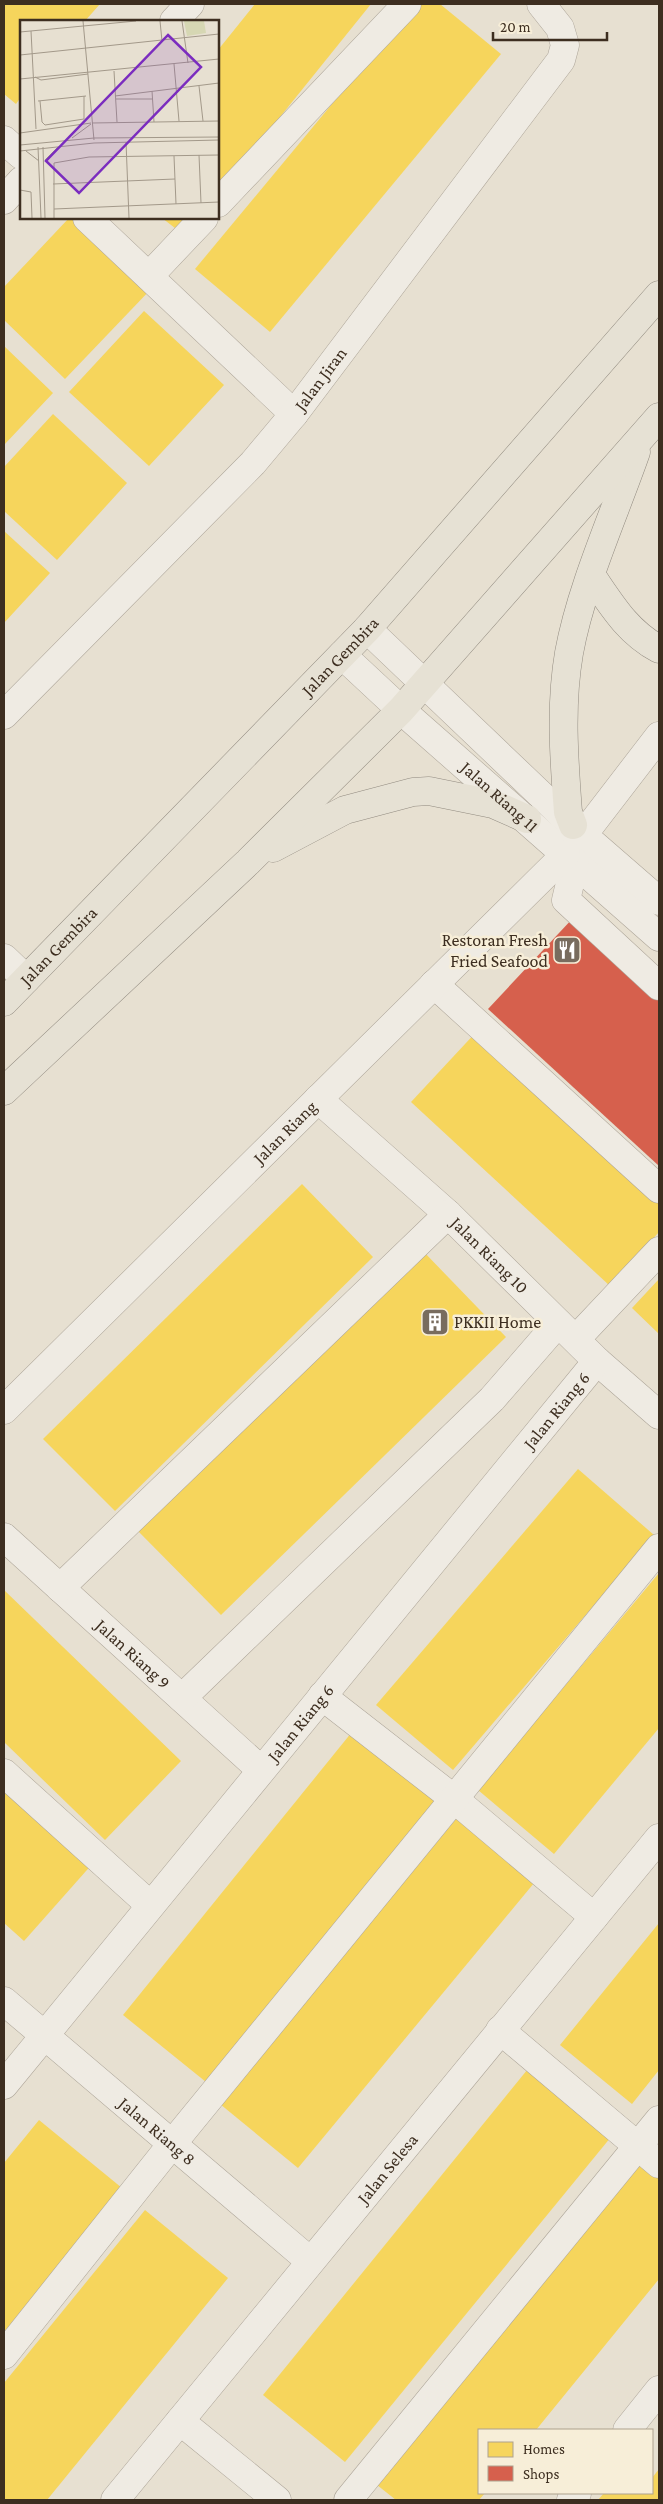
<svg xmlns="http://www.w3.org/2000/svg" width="663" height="2504" font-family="'Crimson Pro',serif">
  <rect width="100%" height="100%" fill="#e7e0d1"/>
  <g fill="#f6d55c">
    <polygon points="4,4 100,4 85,21 21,21 21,97 16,104 4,94"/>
    <polygon points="255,4 371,4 218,194 218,50"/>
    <polygon points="415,4 440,4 501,54 270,332 195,269"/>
    <polygon points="69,218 77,218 152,288 65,379 4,320 4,287"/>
    <polygon points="162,218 199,218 184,235"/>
    <polygon points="144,311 224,385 149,466 69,392"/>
    <polygon points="4,346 53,393 4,445"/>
    <polygon points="53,414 127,483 57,560 4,511 4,467"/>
    <polygon points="4,531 50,573 4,623"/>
    <polygon points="479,1029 659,1195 659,1232 610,1286 411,1102"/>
    <polygon points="302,1184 373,1257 115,1511 43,1439"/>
    <polygon points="422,1250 506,1337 221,1615 136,1529"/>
    <polygon points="659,1279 659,1334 632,1308"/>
    <polygon points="578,1469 654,1535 453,1770 376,1705"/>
    <polygon points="659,1573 659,1728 554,1854 478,1790"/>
    <polygon points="4,1590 181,1761 105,1840 4,1742"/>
    <polygon points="356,1727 440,1796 206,2082 123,2015"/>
    <polygon points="4,1781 94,1862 24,1941 4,1923"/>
    <polygon points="461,1813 539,1877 298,2168 220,2104"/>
    <polygon points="659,1923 659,2070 632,2104 560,2045"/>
    <polygon points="536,2059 620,2126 345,2462 263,2395"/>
    <polygon points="39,2120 122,2188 4,2332 4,2163"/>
    <polygon points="643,2147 659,2160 659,2279 536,2430 479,2430 479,2493 485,2493 479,2500 396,2500 372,2481"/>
    <polygon points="145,2210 228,2278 47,2500 4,2500 4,2383"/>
    <polygon points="659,2469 659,2500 598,2500 604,2493 652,2493 652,2478"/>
  </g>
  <polygon fill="#d6604d" points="574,917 659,996 659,1166 488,1009"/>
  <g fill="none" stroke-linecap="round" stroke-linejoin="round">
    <defs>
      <g id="minor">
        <polyline points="174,21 190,4"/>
        <polyline points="4,140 21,155"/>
        <polyline points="4,200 21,181"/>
        <polyline points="218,203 407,4"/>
        <polyline points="87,218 294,414"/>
        <polyline points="149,276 204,218"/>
        <polyline points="367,629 583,835 659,901"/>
        <path id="s1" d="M342,655L401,710L659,937"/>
        <path id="s2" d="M4,715L253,463L294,414L561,60L565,45L560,28L541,4"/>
        <polyline points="583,835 659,736"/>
        <polyline points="575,862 566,900 659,986"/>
        <polyline points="4,958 26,979"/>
        <polyline points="434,984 659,1189"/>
        <path id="s3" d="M318,1099L448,1214L597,1361L659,1415"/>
        <polyline points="576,1339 659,1251"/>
        <path id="s4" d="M4,1410L566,854"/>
        <path id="s5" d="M4,1537L261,1770"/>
        <polyline points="60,1588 448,1214"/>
        <polyline points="322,1696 453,1798 594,1917"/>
        <polyline points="182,1698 492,1399 558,1323"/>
        <polyline points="4,1773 150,1905"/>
        <path id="s6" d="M4,2001L310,2261"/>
        <polyline points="500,2030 659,2164"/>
        <path id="s7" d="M4,2085L597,1361"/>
        <polyline points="4,2355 172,2144 659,1548"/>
        <polyline points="180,2421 277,2500"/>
        <polyline points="627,2430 659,2390"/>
        <path id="s8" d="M115,2500L659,1838"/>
        <polyline points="348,2500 659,2120"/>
        <polyline points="571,2500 577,2493"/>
      </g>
      <g id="major">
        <path d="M591,575C611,604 627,632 659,649"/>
        <path d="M573,825L568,812C564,759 560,705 569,653C581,587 614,515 636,452"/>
        <polyline points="273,848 345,810 413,792 429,791 493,804 527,819"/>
        <path id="s9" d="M4,1002L367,629L659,295"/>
        <polyline points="4,1091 248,862 401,710 659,417"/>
      </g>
    </defs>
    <use href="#minor" stroke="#ada599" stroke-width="29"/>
    <use href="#major" stroke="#928b80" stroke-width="29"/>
    <use href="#minor" stroke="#efebe3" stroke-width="28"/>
    <use href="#major" stroke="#e6e1d4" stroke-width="28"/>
  </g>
  <defs>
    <symbol id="restaurant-square" viewBox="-11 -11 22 22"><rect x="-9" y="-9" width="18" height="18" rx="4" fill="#786c5e" stroke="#f7eed8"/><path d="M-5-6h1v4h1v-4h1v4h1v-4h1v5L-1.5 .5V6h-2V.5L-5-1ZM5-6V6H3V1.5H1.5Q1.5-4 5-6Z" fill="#fff"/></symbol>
    <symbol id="building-square" viewBox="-11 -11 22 22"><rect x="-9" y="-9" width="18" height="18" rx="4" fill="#786c5e" stroke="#f7eed8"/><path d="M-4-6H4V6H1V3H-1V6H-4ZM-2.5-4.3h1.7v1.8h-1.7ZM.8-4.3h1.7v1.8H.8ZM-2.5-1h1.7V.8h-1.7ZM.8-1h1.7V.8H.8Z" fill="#fff"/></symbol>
  </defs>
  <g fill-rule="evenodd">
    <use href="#restaurant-square" x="551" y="934" width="32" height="32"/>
    <use href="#building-square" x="419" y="1306" width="32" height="32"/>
  </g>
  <g text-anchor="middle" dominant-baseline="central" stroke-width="5" stroke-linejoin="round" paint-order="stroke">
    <g font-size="18" fill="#3d2e20" stroke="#f7eed8">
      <text stroke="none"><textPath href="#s2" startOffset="462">Jalan Jiran</textPath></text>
      <text stroke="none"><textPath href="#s9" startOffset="482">Jalan Gembira</textPath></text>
      <text stroke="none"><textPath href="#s1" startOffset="212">Jalan Riang 11</textPath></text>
      <text stroke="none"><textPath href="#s9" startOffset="78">Jalan Gembira</textPath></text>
      <text stroke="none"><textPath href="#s4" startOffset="395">Jalan Riang</textPath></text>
      <text stroke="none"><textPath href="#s3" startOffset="232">Jalan Riang 10</textPath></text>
      <text stroke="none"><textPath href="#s7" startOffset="872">Jalan Riang 6</textPath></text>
      <text stroke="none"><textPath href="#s5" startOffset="174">Jalan Riang 9</textPath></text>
      <text stroke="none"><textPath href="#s7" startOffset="468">Jalan Riang 6</textPath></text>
      <text stroke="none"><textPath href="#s6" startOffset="201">Jalan Riang 8</textPath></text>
      <text stroke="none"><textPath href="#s8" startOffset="429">Jalan Selesa</textPath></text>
    </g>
    <g font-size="18" fill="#3d2e20" stroke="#f7eed8" text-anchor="end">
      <text x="548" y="940">Restoran Fresh<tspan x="548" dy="21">Fried Seafood</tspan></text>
      <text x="454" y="1322" text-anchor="start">PKKII Home</text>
    </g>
  </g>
  <g transform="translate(20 20)">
    <rect width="199" height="199" fill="#e7e0d1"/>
    <path d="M164,1H184L186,13L167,16Z" fill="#d6d7b3"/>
    <path fill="none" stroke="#a3998a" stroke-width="1" d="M63,1L74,120M140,1L142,21M162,1L168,43M11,11L16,109M0,12L116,1M0,35L199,14M154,44L159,101M94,51L97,102M15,57L21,60L68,54M0,59L199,39M179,66L183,101M132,71L134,102M95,76L199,63M96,79H133M18,81L66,76M20,81L22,102L25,105L64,99V76M72,103L199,101M0,113L71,103M52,118L71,104M106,122L109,198M0,125L74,118L199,117M18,127L21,198M23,127L25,198M0,131L74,123L199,120M6,131L19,141M179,135L181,183M154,136L156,184M25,140L38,127M33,164L155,159M0,170L11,172L12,198M34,189L199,182M34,198V143L69,137L199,135"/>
    <path fill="#7b2cbf" fill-opacity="0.15" stroke="#7b2cbf" stroke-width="2.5" d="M148,15L181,47L59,173L26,141Z"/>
    <rect width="199" height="199" fill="none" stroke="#3d2e20" stroke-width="2.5"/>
  </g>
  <rect width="663" height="2504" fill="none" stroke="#3d2e20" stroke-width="10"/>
  <rect x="478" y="2429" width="175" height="65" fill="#f7eed8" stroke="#ada18e"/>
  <rect x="488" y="2442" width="25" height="15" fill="#f6d55c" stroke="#ada18e"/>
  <text x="523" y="2454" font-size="15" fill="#3d2e20">Homes</text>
  <rect x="488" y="2466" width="25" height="15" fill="#d6604d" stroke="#ada18e"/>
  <text x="523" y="2479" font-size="15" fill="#3d2e20">Shops</text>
  <path d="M493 32v8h114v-8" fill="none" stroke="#3d2e20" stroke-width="2.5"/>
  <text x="500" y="32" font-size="15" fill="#3d2e20" stroke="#f7eed8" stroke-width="4" paint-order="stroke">20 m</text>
</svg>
